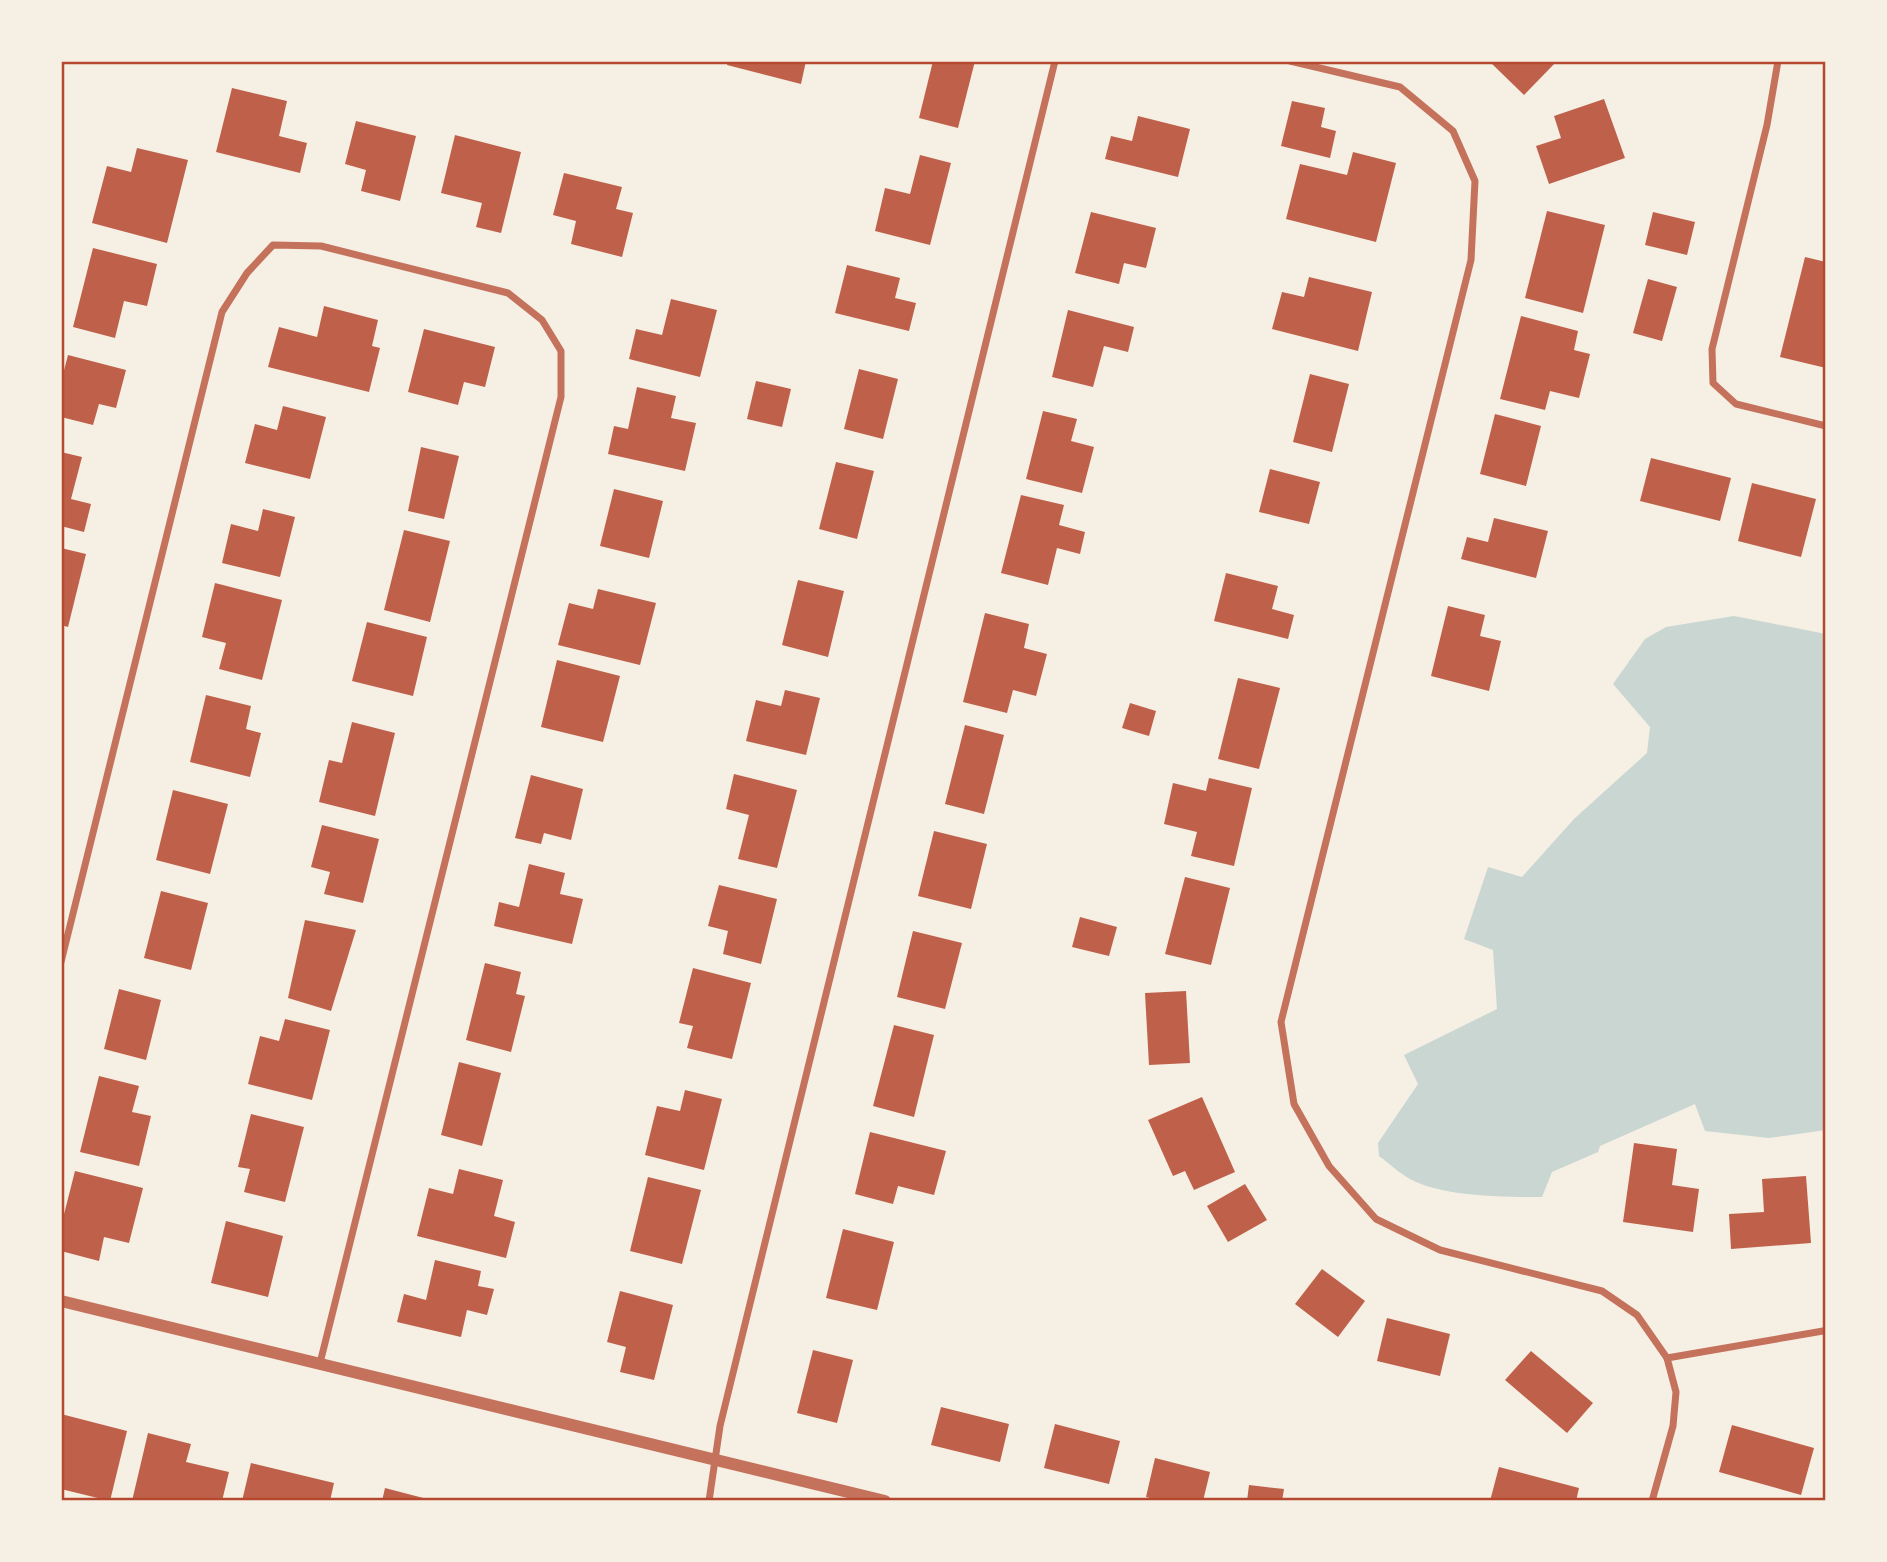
<svg xmlns="http://www.w3.org/2000/svg" width="1887" height="1562" font-family="'Zilla Slab',serif">
  <rect width="100%" height="100%" fill="#f6efe4"/>
  <path fill="#c9d6d2" d="M1734,616L1826,634V1130L1769,1138L1705,1131L1695,1104L1600,1146L1598,1152L1552,1172L1542,1197C1505,1197 1443,1197 1410,1179C1399,1173 1389,1163 1379,1156L1378,1143L1418,1084L1404,1055L1497,1009L1493,950L1464,939L1488,867L1522,877L1574,819L1647,753L1650,727L1613,684L1645,639L1666,627Z"/>
  <g fill="#bf614a">
    <polygon points="728,61 806,61 801,84 727,65"/>
    <polygon points="933,61 975,61 958,128 919,118"/>
    <polygon points="1489,61 1557,61 1524,95"/>
    <polygon points="232,88 287,101 279,136 307,143 300,173 216,152"/>
    <polygon points="1604,99 1625,158 1549,184 1536,146 1561,138 1554,116"/>
    <polygon points="1292,101 1325,108 1321,127 1336,131 1330,158 1281,146"/>
    <polygon points="1138,116 1190,129 1178,177 1105,159 1111,136 1132,141"/>
    <polygon points="356,121 416,136 400,201 361,191 366,170 345,164"/>
    <polygon points="455,135 521,152 501,233 476,227 482,203 441,193"/>
    <polygon points="137,148 188,160 167,243 92,223 107,166 131,172"/>
    <polygon points="1353,152 1396,163 1376,242 1286,219 1300,164 1347,175"/>
    <polygon points="920,155 951,163 930,245 875,231 885,188 910,194"/>
    <polygon points="564,173 622,187 616,209 633,213 622,257 571,244 576,221 553,215"/>
    <polygon points="1547,211 1605,225 1583,313 1525,298"/>
    <polygon points="1091,212 1156,228 1146,268 1124,263 1119,284 1075,273"/>
    <polygon points="1653,212 1695,222 1687,255 1645,245"/>
    <polygon points="93,248 157,264 147,306 124,301 115,338 73,327"/>
    <polygon points="1805,257 1826,262 1826,368 1780,357"/>
    <polygon points="847,265 900,278 895,298 916,303 909,331 835,313"/>
    <polygon points="1309,277 1372,292 1358,351 1272,329 1282,292 1304,297"/>
    <polygon points="1648,279 1677,287 1662,341 1633,333"/>
    <polygon points="671,299 717,310 700,377 629,359 636,329 662,335"/>
    <polygon points="324,306 378,320 372,346 380,348 369,392 268,367 279,327 317,337"/>
    <polygon points="1068,310 1134,327 1128,352 1104,346 1093,387 1052,377"/>
    <polygon points="1521,316 1578,331 1574,350 1590,354 1579,398 1550,391 1545,410 1500,399"/>
    <polygon points="424,329 495,347 485,387 464,382 458,405 408,392"/>
    <polygon points="68,355 126,370 116,408 99,404 93,425 61,417 61,382"/>
    <polygon points="859,369 898,379 883,439 844,429"/>
    <polygon points="1310,374 1349,384 1332,452 1293,442"/>
    <polygon points="756,381 791,389 782,427 747,419"/>
    <polygon points="637,387 676,396 671,418 696,423 685,471 608,454 614,426 628,429"/>
    <polygon points="283,406 326,417 310,479 245,463 255,424 277,430"/>
    <polygon points="1043,411 1077,419 1071,441 1094,447 1082,493 1026,479"/>
    <polygon points="1495,414 1541,426 1526,486 1480,474"/>
    <polygon points="421,447 459,456 444,519 408,511"/>
    <polygon points="61,452 82,457 71,499 91,504 84,532 61,526"/>
    <polygon points="1651,458 1731,478 1720,521 1640,501"/>
    <polygon points="836,462 874,471 857,539 819,529"/>
    <polygon points="1270,469 1320,482 1309,524 1259,512"/>
    <polygon points="1752,483 1816,499 1801,557 1738,541"/>
    <polygon points="614,489 663,501 649,558 600,546"/>
    <polygon points="1021,495 1064,505 1059,525 1085,532 1080,554 1057,548 1048,585 1001,573"/>
    <polygon points="263,509 295,517 280,577 222,563 231,524 258,531"/>
    <polygon points="1494,518 1548,531 1536,578 1461,559 1467,537 1488,542"/>
    <polygon points="404,530 450,541 430,622 384,610"/>
    <polygon points="61,548 86,554 68,627 61,625"/>
    <polygon points="1226,573 1278,586 1272,609 1294,615 1288,639 1214,621"/>
    <polygon points="798,580 844,591 828,657 782,645"/>
    <polygon points="215,583 282,600 262,680 219,669 226,643 202,637"/>
    <polygon points="598,589 656,603 640,665 558,645 569,603 593,609"/>
    <polygon points="1448,606 1485,615 1480,636 1501,641 1489,691 1431,676"/>
    <polygon points="985,613 1029,624 1024,648 1047,654 1036,696 1013,690 1007,713 963,702"/>
    <polygon points="367,622 427,637 413,696 352,681"/>
    <polygon points="557,660 620,676 603,742 541,727"/>
    <polygon points="1238,678 1280,688 1259,769 1218,759"/>
    <polygon points="785,690 820,698 806,755 746,741 756,700 781,706"/>
    <polygon points="206,695 251,706 246,729 261,733 250,777 190,762"/>
    <polygon points="1130,703 1156,711 1149,736 1122,728"/>
    <polygon points="352,722 395,733 375,816 319,802 329,760 342,763"/>
    <polygon points="965,725 1004,735 984,814 945,804"/>
    <polygon points="734,774 797,790 777,868 738,859 749,815 726,809"/>
    <polygon points="531,775 583,789 571,840 544,833 541,844 515,838"/>
    <polygon points="1209,778 1252,788 1234,866 1191,856 1197,832 1164,824 1173,783 1206,791"/>
    <polygon points="173,790 228,804 210,874 156,860"/>
    <polygon points="322,825 379,839 363,903 324,894 330,872 311,867"/>
    <polygon points="934,831 987,844 971,909 918,896"/>
    <polygon points="529,864 565,873 560,894 583,899 572,944 494,926 499,902 519,907"/>
    <polygon points="1185,877 1230,888 1211,965 1165,954"/>
    <polygon points="719,885 777,899 761,964 723,954 728,931 708,926"/>
    <polygon points="161,891 208,903 191,970 144,958"/>
    <polygon points="1080,917 1117,927 1109,956 1072,947"/>
    <polygon points="305,920 356,930 331,1011 288,998"/>
    <polygon points="913,931 962,943 945,1009 897,997"/>
    <polygon points="485,963 521,972 516,994 525,996 511,1052 466,1040"/>
    <polygon points="693,968 751,983 732,1059 687,1048 693,1026 679,1023"/>
    <polygon points="119,989 161,1000 146,1060 104,1049"/>
    <polygon points="1186,991 1190,1063 1149,1065 1145,993"/>
    <polygon points="285,1019 330,1030 312,1100 248,1084 260,1036 279,1041"/>
    <polygon points="894,1025 934,1035 914,1117 873,1106"/>
    <polygon points="459,1062 501,1073 482,1146 441,1135"/>
    <polygon points="99,1076 139,1086 132,1112 151,1116 139,1166 80,1152"/>
    <polygon points="685,1090 722,1099 704,1170 645,1155 657,1106 680,1111"/>
    <polygon points="1202,1097 1235,1172 1194,1190 1185,1171 1173,1176 1148,1120"/>
    <polygon points="251,1114 304,1127 285,1202 244,1192 250,1169 238,1167"/>
    <polygon points="870,1132 946,1151 934,1195 898,1186 893,1204 855,1194"/>
    <polygon points="1634,1143 1677,1149 1672,1185 1699,1189 1693,1232 1623,1222"/>
    <polygon points="459,1169 503,1180 494,1216 515,1222 506,1258 417,1236 429,1188 453,1194"/>
    <polygon points="75,1171 143,1188 129,1243 104,1237 99,1261 61,1251 61,1226"/>
    <polygon points="1806,1176 1811,1243 1731,1249 1729,1214 1764,1212 1762,1179"/>
    <polygon points="648,1177 701,1190 682,1264 630,1251"/>
    <polygon points="1245,1184 1267,1220 1228,1242 1207,1206"/>
    <polygon points="226,1221 283,1236 268,1297 211,1283"/>
    <polygon points="843,1229 894,1242 877,1310 826,1298"/>
    <polygon points="435,1260 481,1271 478,1286 494,1289 487,1315 467,1310 461,1337 397,1322 404,1294 426,1300"/>
    <polygon points="1322,1269 1365,1301 1338,1337 1295,1304"/>
    <polygon points="620,1291 673,1305 654,1380 620,1372 626,1347 607,1342"/>
    <polygon points="1387,1318 1450,1334 1440,1376 1377,1361"/>
    <polygon points="813,1350 853,1360 837,1423 797,1413"/>
    <polygon points="1531,1351 1593,1403 1567,1433 1505,1380"/>
    <polygon points="941,1407 1009,1424 1000,1462 931,1445"/>
    <polygon points="61,1414 127,1431 110,1501 61,1489"/>
    <polygon points="1055,1424 1120,1441 1109,1484 1044,1468"/>
    <polygon points="1732,1425 1814,1448 1801,1495 1719,1472"/>
    <polygon points="148,1433 191,1444 186,1462 229,1472 222,1501 132,1501"/>
    <polygon points="1155,1458 1210,1472 1203,1501 1162,1501 1146,1497"/>
    <polygon points="251,1463 334,1483 330,1501 242,1501"/>
    <polygon points="1499,1467 1579,1488 1576,1501 1490,1501"/>
    <polygon points="1249,1485 1284,1489 1282,1501 1247,1501"/>
    <polygon points="385,1488 431,1500 430,1501 382,1501"/>
  </g>
  <g fill="none" stroke-linecap="round" stroke-linejoin="round">
    <g stroke="#c5725c" stroke-width="7">
      <polyline points="1290,61 1400,87 1453,131 1475,181 1471,260 1281,1022 1294,1104 1329,1166 1376,1219 1440,1250 1602,1291 1637,1315 1667,1358 1676,1392 1673,1426 1652,1501"/>
      <polyline points="1778,61 1767,125 1712,349 1713,383 1736,404 1826,426"/>
      <polyline points="61,962 222,312 247,273 273,245 321,246 508,293 542,320 561,351 561,397 320,1363"/>
      <polyline points="1667,1358 1823,1331"/>
      <polyline points="709,1501 720,1426 1055,61"/>
    </g>
    <polyline stroke="#c5725c" stroke-width="12" points="61,1301 885,1501"/>
  </g>
  <rect width="1887" height="1562" fill="none" stroke="#f6efe4" stroke-width="126"/>
  <rect x="63" y="63" width="1761" height="1436" fill="none" stroke="#b5482f" stroke-width="2.5"/>
</svg>
